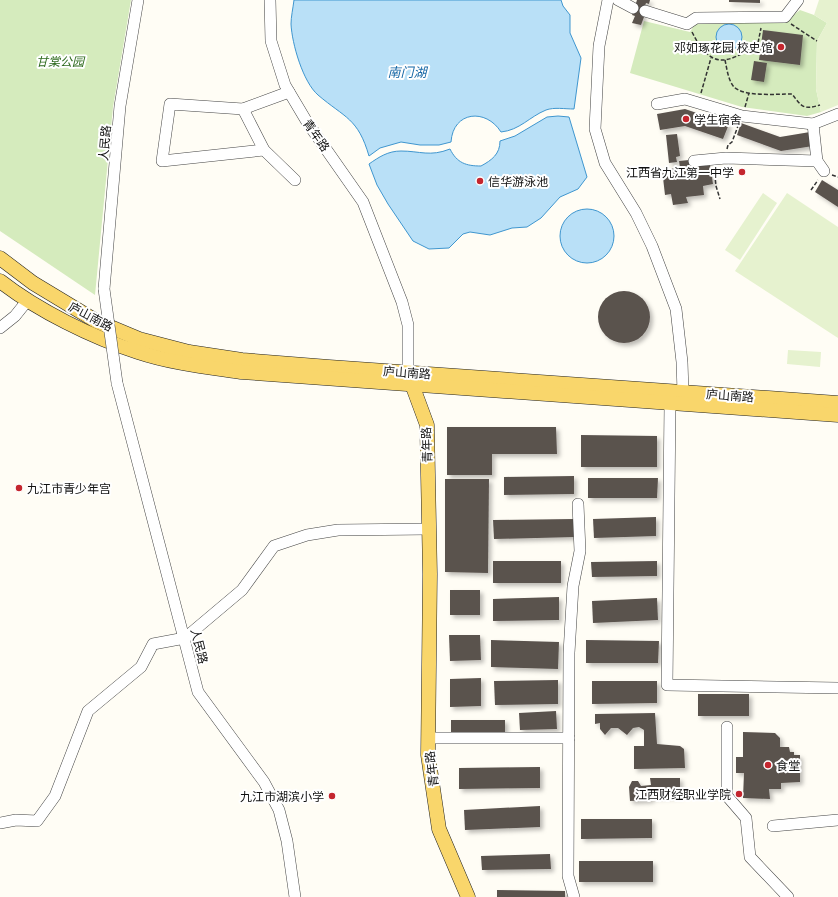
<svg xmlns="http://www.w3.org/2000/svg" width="838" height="897" font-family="'Playfair Display','Noto Sans SC',serif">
  <defs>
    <filter id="shadow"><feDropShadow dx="3" dy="3" stdDeviation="2" flood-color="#0004"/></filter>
  </defs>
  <rect width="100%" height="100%" fill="#fffdf5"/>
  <g fill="#d5ebbd">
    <polygon points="0,0 131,0 113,107 95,295 0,231"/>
    <polygon points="800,10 814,15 827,23 817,41 816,89 821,112 807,116 742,107 630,73 644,21 690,32 697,21 784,22"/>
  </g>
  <g fill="#e6f2cf">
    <polygon points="819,0 838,0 838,105 821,112 816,89 817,41 827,23 814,15"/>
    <polygon points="763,193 777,203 740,260 725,250"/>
    <polygon points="787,193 838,227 838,338 735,271"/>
    <polygon points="788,350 821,352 820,367 787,364"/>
  </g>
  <g fill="#b9e0f7" stroke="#3f96cf">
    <path d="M294,0H561L563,6L570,15V33L581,58L574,109C565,109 554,107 546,110C529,117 520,130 501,132C486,108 453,111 451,142L439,145H420L401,142L380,148L369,156C358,118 345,118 318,95C303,82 292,44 291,24C291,17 293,8 294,0Z"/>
    <circle cx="729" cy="37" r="13"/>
    <path d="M558,116L569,117L587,177L578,189L560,197L541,218L527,227L512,228L490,235L470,232L463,234L449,248L429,249L413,241L388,204L377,185L369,164C379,157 388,151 401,151C420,151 430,157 450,149C457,163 466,166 481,166C492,160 500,154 500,141L515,136L547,117Z"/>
    <circle cx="587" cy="236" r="27"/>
  </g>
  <g fill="#5a524d" filter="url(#shadow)">
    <polygon points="637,0 650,0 649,4 646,3 642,16 644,17 641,25 632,23 635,16 632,15"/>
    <polygon points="729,0 760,0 760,3 729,2"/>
    <polygon points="763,30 803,35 800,65 759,60"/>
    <polygon points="754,61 767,63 764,82 751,80"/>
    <polygon points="685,109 729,124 723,139 685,126 660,130 657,114"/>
    <polygon points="741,123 780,137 810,132 813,146 781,151 737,135"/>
    <polygon points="677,134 680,156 676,157 677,162 669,163 666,135"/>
    <polygon points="689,160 689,167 710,165 713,184 703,186 704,195 686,197 688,203 673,205 671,194 665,195 662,169 680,168 679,161"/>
    <polygon points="822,180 838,190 838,207 815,192"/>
    <circle cx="624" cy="317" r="26"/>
    <polygon points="447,427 556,427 557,454 492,454 492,475 447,475"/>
    <polygon points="581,435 657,436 657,467 581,467"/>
    <polygon points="574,476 574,494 504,495 504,477"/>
    <polygon points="588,478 658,478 657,498 588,498"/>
    <polygon points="445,479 489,479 488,573 445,572"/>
    <polygon points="656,517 656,536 594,538 593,519"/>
    <polygon points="574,519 575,537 494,539 493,520"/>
    <rect x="493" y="561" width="68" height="22"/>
    <polygon points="657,561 657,576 592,577 591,562"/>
    <rect x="450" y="590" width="30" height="25"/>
    <polygon points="559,597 559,620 493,621 493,599"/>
    <polygon points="657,598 658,620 593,623 592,601"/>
    <polygon points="449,635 480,635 481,660 450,661"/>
    <polygon points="491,640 559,642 558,669 491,667"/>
    <polygon points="586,640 659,641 658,663 586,663"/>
    <polygon points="481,678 481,706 450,707 450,679"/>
    <polygon points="558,680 558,704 495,705 494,681"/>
    <polygon points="592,681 657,681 657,703 592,704"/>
    <rect x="698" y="694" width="51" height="22"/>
    <polygon points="556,711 557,729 520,730 519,713"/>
    <polygon points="655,713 657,744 680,746 684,749 685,768 634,769 634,746 644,746 644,730 639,727 633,728 627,735 618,728 611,728 605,735 600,729 600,723 595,724 595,714"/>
    <rect x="451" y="720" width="54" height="14"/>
    <polygon points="743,732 775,733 780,738 780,747 789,747 790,752 794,752 794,755 800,755 800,782 781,783 781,789 769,789 770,799 743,798 744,773 736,773 736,757 743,757"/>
    <polygon points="540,767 540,788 459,789 459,768"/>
    <polygon points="650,778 680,778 680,796 651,797 651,800 630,801 629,787 632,781 638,781 641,786 651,785"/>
    <polygon points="540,806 540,827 465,830 464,810"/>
    <polygon points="581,819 652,819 652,838 581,839"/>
    <polygon points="550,854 551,869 482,870 481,856"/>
    <rect x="579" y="861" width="74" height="21"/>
    <polygon points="497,890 565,891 565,897 497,897"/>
  </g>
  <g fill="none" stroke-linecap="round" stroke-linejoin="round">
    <defs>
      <g id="minor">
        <polyline points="270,0 271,41 285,85 307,122 363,202 402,302 408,325 408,373"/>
        <polyline points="608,0 599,46 595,129 605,163 636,213 652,246 676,309 682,362 683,392"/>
        <polyline points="618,0 633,8"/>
        <polyline points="645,11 687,24 696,18 785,17 798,0"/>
        <polyline points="657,104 685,99 742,116 813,124 838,114"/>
        <polyline points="243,109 264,150 295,180"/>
        <polyline points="813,124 817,161 824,171"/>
        <polyline points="264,150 162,161 170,104 243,109 289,92"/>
        <polyline points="694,161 726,158 817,161"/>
        <polyline points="104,289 120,106 138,0"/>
        <polyline points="0,328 15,316 27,301"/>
        <polyline points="117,383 198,692 264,782 279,810 287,841 295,897"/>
        <polyline points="670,404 667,685 838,688"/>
        <polyline points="727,727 727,796 746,818 750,857 788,897"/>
        <polyline points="428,738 569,738"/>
        <polyline points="0,823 16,820 37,821 55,796 88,711 141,667 153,644 185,638 242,590 274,546 307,535 338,530 428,529"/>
        <polyline points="773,826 838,820"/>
        <polyline points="574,897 568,876 569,653 573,586 580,551 578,504"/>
      </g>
      <g id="major">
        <polyline points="0,258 33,283 96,321 139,339 189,352 242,360 329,367 838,403"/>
        <path d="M0,281C37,310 93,338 138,352C171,363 207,367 241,372L838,415"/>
        <polyline points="410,379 427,425 430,574 428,755 439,829 468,897"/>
      </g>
    </defs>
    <use href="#minor" stroke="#444" stroke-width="12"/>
    <use href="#major" stroke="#222" stroke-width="15"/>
    <g stroke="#333" stroke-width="1.5" stroke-dasharray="4 2" stroke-linecap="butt">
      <polyline points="791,24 817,41"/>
      <path d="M692,32C711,70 727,65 758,43L761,28"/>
      <path d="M725,60C727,69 728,80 734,87C744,97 778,94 792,94C802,107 803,110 820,105"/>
      <polyline points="701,93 711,58"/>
      <polyline points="745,107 749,93"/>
      <polyline points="727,149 728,145 732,142 738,126"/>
      <polyline points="714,168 716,186 720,199"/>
      <polyline points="832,175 838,177"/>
      <polyline points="811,190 818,180"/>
    </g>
    <use href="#minor" stroke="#fff" stroke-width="11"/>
    <use href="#major" stroke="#f9d66b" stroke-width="14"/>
    <defs>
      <polyline id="minor-bridge" points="104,289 117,383"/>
    </defs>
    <use href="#minor-bridge" stroke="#444" stroke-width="12" stroke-linecap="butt"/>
    <use href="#minor-bridge" stroke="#fff" stroke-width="11"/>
  </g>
  <g fill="#c4262e" stroke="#fff" stroke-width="1.5">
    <circle cx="781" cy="47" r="4"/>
    <circle cx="686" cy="119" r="4"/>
    <circle cx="742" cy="172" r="4"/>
    <circle cx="480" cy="181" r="4"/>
    <circle cx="19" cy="488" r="4"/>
    <circle cx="768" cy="765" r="4"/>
    <circle cx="739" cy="794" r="4"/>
    <circle cx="332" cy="796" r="4"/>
  </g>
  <g text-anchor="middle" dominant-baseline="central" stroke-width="4" stroke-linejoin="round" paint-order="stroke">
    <g font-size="12" fill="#111" stroke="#fff" text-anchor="end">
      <text x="773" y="47">邓如琢花园 校史馆</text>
      <text x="694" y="119" text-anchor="start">学生宿舍</text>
      <text x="734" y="172">江西省九江第一中学</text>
      <text x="488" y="181" text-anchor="start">信华游泳池</text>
      <text x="27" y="488" text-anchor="start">九江市青少年宫</text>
      <text x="776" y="765" text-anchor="start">食堂</text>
      <text x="731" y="794">江西财经职业学院</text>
      <text x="324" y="796">九江市湖滨小学</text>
    </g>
    <g font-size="12" font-style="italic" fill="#2f6b1f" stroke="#fff">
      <text x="60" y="61">甘棠公园</text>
    </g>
    <g font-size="12" fill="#111" stroke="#fff">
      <text transform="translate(317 135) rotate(55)">青年路</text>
      <text transform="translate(104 143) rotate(-85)">人民路</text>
      <text transform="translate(91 316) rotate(28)">庐山南路</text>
      <text transform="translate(407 372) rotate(4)">庐山南路</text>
      <text transform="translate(730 395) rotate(4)">庐山南路</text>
      <text transform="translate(426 445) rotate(-92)">青年路</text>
      <text transform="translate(200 646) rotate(76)">人民路</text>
      <text transform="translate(431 769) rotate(-97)">青年路</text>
    </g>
    <g font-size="13" font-style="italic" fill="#1768a6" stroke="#fff">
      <text x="407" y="71">南门湖</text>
    </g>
  </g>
</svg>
